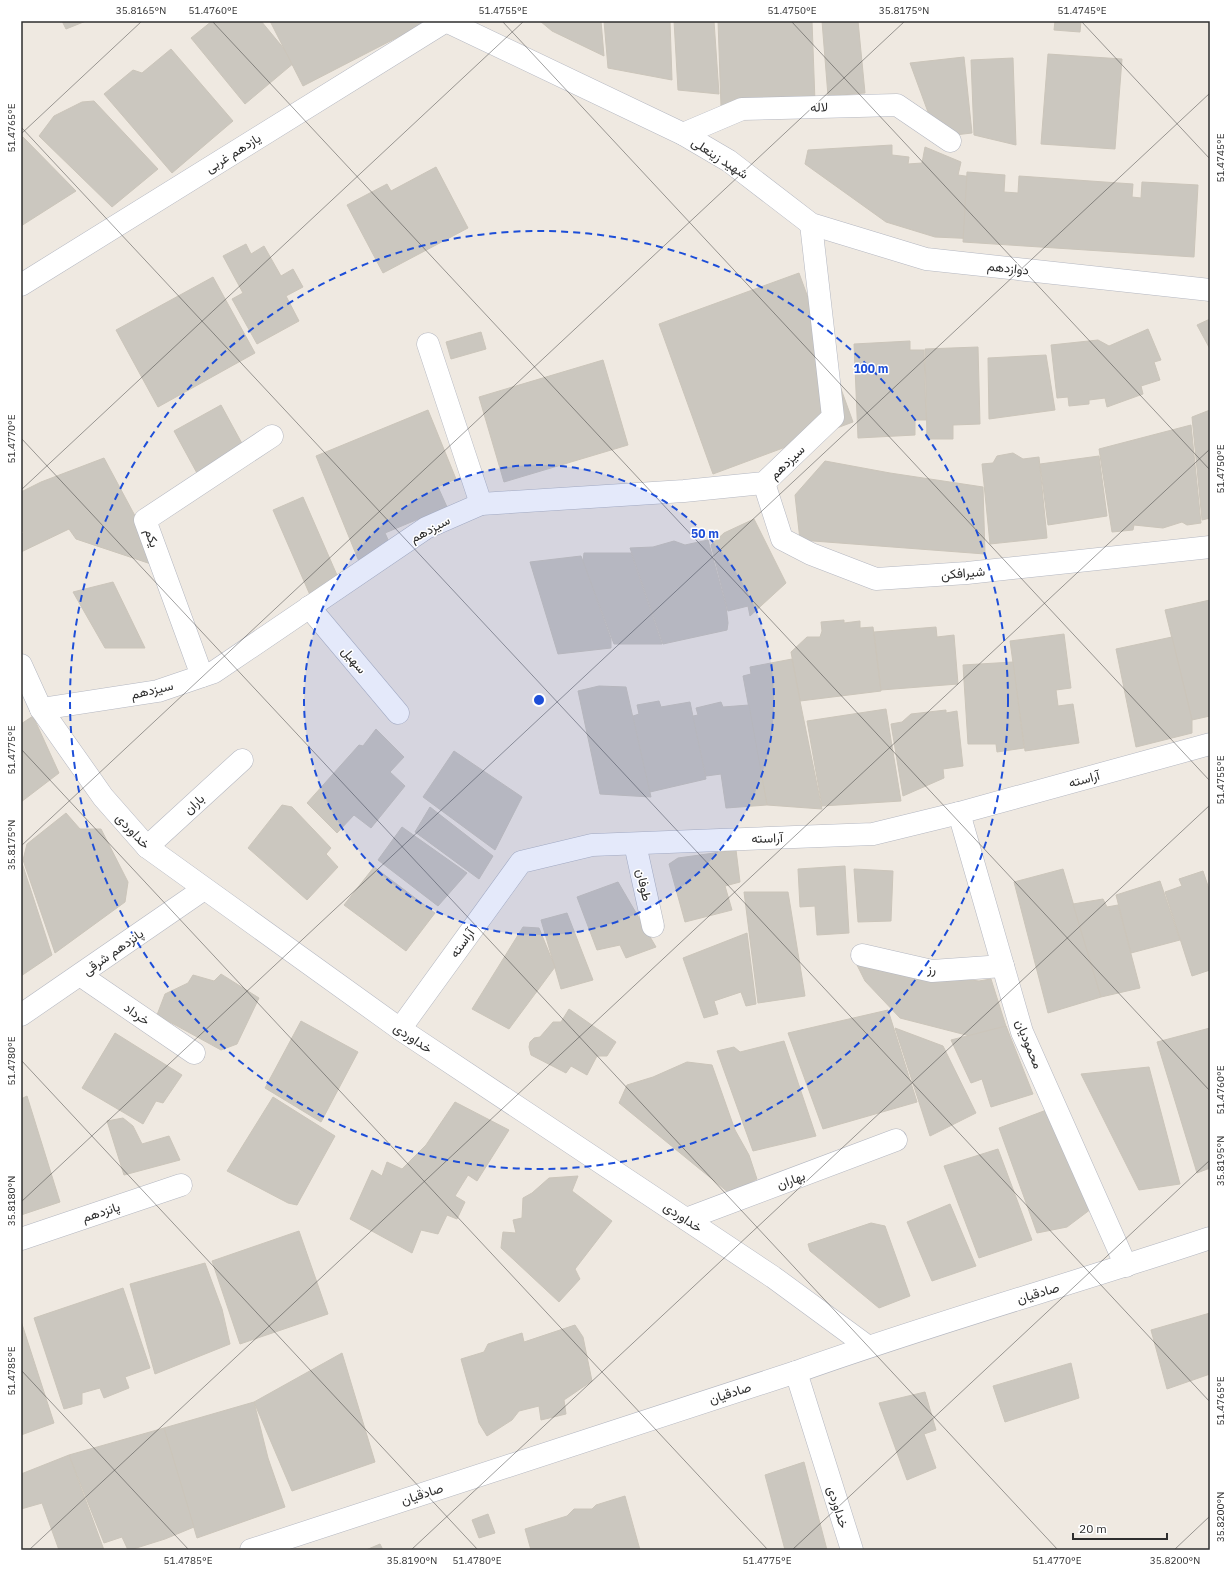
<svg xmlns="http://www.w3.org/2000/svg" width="1231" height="1571" font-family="'IBM Plex Sans',Vazirmatn,sans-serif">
  <rect width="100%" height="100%" fill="#efe9e1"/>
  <g fill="#cbc7bf" stroke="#cbc5ba">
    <polygon points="62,21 86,21 66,29"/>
    <polygon points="212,21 261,21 295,62 245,104 191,38"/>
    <polygon points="270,21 429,21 303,86"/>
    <polygon points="540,21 601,21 604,56 552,31"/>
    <polygon points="604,21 670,21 672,80 608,68"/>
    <polygon points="674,21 714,21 719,94 678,90"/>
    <polygon points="718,21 812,21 815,102 721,106"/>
    <polygon points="822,21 858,21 865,93 828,96"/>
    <polygon points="1055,21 1081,21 1080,32 1054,30"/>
    <polygon points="171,49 233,121 172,173 104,94 133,70 142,73"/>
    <polygon points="1048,54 1122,59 1115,149 1041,144"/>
    <polygon points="964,57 972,133 946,136 932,123 910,63"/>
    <polygon points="1013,58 1016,145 974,135 971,60"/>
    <polygon points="94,101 158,169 112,207 39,136 54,116 82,102"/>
    <polygon points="23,137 76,191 21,226 21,138"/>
    <polygon points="892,145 892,155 909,157 908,164 922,163 925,147 961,162 958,175 987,179 979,239 935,237 886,222 805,164 808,150"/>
    <polygon points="436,167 468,228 383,273 347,205 387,184 391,191"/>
    <polygon points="967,172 1005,175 1004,192 1018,193 1019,176 1133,184 1132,197 1141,198 1142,182 1198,185 1194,257 963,242"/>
    <polygon points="246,244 251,254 264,246 281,276 293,269 303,287 286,296 299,321 257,344 232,299 243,293 223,256"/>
    <polygon points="799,273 853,422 713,474 659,324"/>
    <polygon points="213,277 255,353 158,407 116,330"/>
    <polygon points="1210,319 1210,349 1197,325"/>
    <polygon points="1148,329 1161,360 1154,362 1160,380 1141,386 1143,394 1107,407 1105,398 1089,400 1089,404 1069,406 1068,397 1057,398 1051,345 1098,340 1109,346"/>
    <polygon points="481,332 486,349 451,359 446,342"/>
    <polygon points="910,341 910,350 924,350 926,420 915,420 915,435 858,438 854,344"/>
    <polygon points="978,347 980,424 953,425 953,439 927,439 925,349"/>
    <polygon points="1046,355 1055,410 989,419 988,358"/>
    <polygon points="603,360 628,445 504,482 479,397"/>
    <polygon points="221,405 245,449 198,475 174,431"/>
    <polygon points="428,410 456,479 438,487 447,507 385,533 393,551 360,564 316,456"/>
    <polygon points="1210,410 1210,518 1202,520 1192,417"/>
    <polygon points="1191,425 1201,523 1187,525 1182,522 1163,528 1134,525 1133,530 1112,532 1099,449"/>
    <polygon points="1013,453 1023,459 1039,457 1047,538 990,544 982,464 993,463 997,456"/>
    <polygon points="1099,456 1107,516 1048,525 1040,464"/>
    <polygon points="104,458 163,568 76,539 69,529 21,552 21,534 24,533 21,529 21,492 41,482"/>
    <polygon points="825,461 890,473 983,487 985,554 800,540 795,495"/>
    <polygon points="303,497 340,582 310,595 273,510"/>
    <polygon points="754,519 786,583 750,616 748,606 728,611 711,545 724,533"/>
    <polygon points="708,540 726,606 728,623 727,630 663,644 630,548 653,547 674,541 685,545"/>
    <polygon points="584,553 631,553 662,644 614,644 583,561"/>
    <polygon points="581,556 611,639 611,648 558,654 530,562"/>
    <polygon points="113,582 145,648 105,648 73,592"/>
    <polygon points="1210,600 1210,716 1192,720 1165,610"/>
    <polygon points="844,620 844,623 860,621 860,628 873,627 881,691 800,701 791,652 807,637 820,637 822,631 821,622"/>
    <polygon points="936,627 937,637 954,635 958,684 881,690 874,632"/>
    <polygon points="1064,634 1071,688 1056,690 1058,706 1073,704 1079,743 1025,751 1010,641"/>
    <polygon points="1172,637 1192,720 1192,733 1136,747 1116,649"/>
    <polygon points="792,659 800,701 822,809 767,805 743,676 751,674 750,667"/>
    <polygon points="1013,662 1024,748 997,752 996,744 968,744 963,665"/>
    <polygon points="599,686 626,687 651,797 600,794 578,691"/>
    <polygon points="659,701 661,707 690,702 706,779 650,792 633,716 639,714 637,705"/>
    <polygon points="721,702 723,707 749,705 767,805 726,808 721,774 706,776 693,716 698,715 696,708"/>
    <polygon points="886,709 901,801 822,806 807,721"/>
    <polygon points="946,710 946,713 957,711 963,766 943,769 944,778 903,796 891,724 902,722 911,714"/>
    <polygon points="33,716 59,773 21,802 21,724"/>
    <polygon points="376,729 404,757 390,772 405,786 371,828 354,815 337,833 307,803 359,745 363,746"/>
    <polygon points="454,751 522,797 495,850 423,797"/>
    <polygon points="282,805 292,807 331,848 326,854 338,867 307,900 248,848"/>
    <polygon points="430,807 493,856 479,879 415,832"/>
    <polygon points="66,813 80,829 101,829 128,882 125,902 55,953 23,860 27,844"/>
    <polygon points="402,827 467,873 438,906 378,860"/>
    <polygon points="736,850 740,882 725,886 732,910 685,922 669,864 678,858"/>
    <polygon points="21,860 52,955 21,976"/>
    <polygon points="845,866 849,933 817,935 815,906 800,907 798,869"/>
    <polygon points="374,867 435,913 406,951 344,905"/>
    <polygon points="854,869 893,871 891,921 858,922"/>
    <polygon points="1063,869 1101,997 1048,1013 1014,882"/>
    <polygon points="1203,871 1210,892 1210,970 1192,976 1165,892 1182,886 1179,879"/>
    <polygon points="1160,881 1180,940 1131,953 1116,895"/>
    <polygon points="618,882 656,947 626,958 620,945 597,950 577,897"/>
    <polygon points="744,892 788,892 805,996 758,1003"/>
    <polygon points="1103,899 1107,907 1118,905 1140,988 1101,997 1073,904"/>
    <polygon points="567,913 593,980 561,989 541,920"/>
    <polygon points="523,927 539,928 555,967 509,1029 472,1009"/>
    <polygon points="747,933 756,1004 746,1006 741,992 714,1001 718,1014 704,1018 683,958"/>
    <polygon points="852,955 890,970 979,981 991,979 1010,1039 974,1037 900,1018 865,981"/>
    <polygon points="221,974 259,998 237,1044 221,1050 157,1015 165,994 188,983 193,975 214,981"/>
    <polygon points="569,1009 616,1042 607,1056 597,1056 587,1075 571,1066 566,1073 531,1055 529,1047 530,1042 534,1038 540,1037 553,1022 561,1022"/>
    <polygon points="888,1010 917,1102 823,1129 788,1033"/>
    <polygon points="301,1021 358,1052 321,1122 265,1088"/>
    <polygon points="1006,1026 1033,1094 991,1107 982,1079 971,1083 951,1040"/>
    <polygon points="895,1028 943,1046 976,1113 930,1136"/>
    <polygon points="1210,1028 1210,1168 1197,1173 1157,1042"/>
    <polygon points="115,1033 182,1075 163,1103 156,1101 143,1124 82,1088"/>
    <polygon points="784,1041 816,1136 753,1151 717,1051 734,1047 740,1052"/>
    <polygon points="687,1062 712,1065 735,1130 749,1155 757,1179 729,1193 619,1103 627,1085 653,1077"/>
    <polygon points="1149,1067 1180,1184 1139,1190 1081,1074"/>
    <polygon points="27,1096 60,1202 21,1215 21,1099"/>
    <polygon points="273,1097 335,1136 297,1205 288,1203 227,1171"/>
    <polygon points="455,1102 509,1130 477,1181 468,1175 455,1196 465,1202 457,1219 447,1215 438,1234 421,1230 412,1253 350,1219 372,1170 382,1176 387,1162 402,1169 426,1145"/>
    <polygon points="1049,1109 1091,1209 1067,1227 1037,1233 999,1128"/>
    <polygon points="123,1118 133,1126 142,1144 169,1136 180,1160 124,1175 107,1121"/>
    <polygon points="998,1149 1032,1240 979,1258 944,1166"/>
    <polygon points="578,1176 572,1191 612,1221 575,1269 580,1279 559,1302 501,1248 503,1232 516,1233 513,1220 522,1218 523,1198 532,1193 549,1178"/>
    <polygon points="950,1204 976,1266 932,1281 907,1222"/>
    <polygon points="871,1223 885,1226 910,1296 879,1308 810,1251 808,1244"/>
    <polygon points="299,1231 328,1314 240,1344 212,1261"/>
    <polygon points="205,1263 222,1309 230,1344 155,1374 130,1284"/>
    <polygon points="123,1288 150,1368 125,1377 129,1388 104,1398 100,1388 82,1393 82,1404 64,1409 34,1318"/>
    <polygon points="1210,1313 1210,1374 1167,1389 1151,1330"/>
    <polygon points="21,1321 54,1423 21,1435"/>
    <polygon points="575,1325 583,1337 592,1381 564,1400 566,1414 541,1420 539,1406 519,1411 512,1420 487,1436 479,1423 461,1359 484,1352 488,1344 522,1333 524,1342"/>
    <polygon points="342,1353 375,1462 292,1491 254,1402"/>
    <polygon points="1071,1363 1079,1398 1005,1422 993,1386"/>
    <polygon points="925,1392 936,1430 924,1434 936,1468 907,1480 879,1403"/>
    <polygon points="254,1402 268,1458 285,1507 197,1538 164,1428"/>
    <polygon points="164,1428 194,1527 165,1539 130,1550 128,1550 122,1537 104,1543 69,1455"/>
    <polygon points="69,1455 104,1550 59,1550 42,1503 21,1509 21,1474"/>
    <polygon points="804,1462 827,1550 785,1550 765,1475"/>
    <polygon points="625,1496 640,1550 531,1550 525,1529 567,1516 574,1509 592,1509 596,1505"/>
    <polygon points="488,1514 495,1533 479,1538 472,1520"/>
    <polygon points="380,1544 383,1550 366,1550"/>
  </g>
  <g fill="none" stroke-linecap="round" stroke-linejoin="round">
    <defs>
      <g id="street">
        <polyline points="446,21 683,134 729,161 811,224 926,259 1210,290"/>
        <polyline points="683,134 742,109 897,105 950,141"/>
        <polyline points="21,285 446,21"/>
        <polyline points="428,344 481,504"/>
        <polyline points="764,483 782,539 811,554 876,579 967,573 1210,547"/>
        <polyline points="309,607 398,713"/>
        <polyline points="21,665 41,709 103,797 147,847 400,1029 773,1277 867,1346"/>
        <polyline points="202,676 145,520 272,436"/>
        <polyline points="41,709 158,691 214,672 426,528 481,504 684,491 764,483 833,417 811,224"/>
        <polyline points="959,813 1022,1032 1126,1266"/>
        <polyline points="635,844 653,926"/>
        <polyline points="147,847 242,760"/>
        <polyline points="862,955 932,971 1003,966"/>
        <polyline points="80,975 194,1053"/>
        <polyline points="21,1015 204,889"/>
        <polyline points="400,1029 521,862 592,845 873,834 959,813 1210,744"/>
        <polyline points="686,1219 896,1140"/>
        <polyline points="21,1239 181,1185"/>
        <polyline points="796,1372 852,1550"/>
        <path d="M251,1550L796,1372C933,1323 1072,1284 1210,1238"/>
      </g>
    </defs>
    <use href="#street" stroke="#b4b7c1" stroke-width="23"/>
    <use href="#street" stroke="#fff" stroke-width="22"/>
  </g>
  <path fill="none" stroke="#2e2e2e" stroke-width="1" stroke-opacity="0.45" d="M212,21L1210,1091M502,21L1210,781M791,21L1210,470M1081,21L1210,159M21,127L1210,1402M21,134L142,21M21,438L1058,1550M21,490L524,21M21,749L768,1550M21,846L905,21M21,1060L478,1550M21,1202L1210,93M21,1370L189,1550M29,1550L1210,449M411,1550L1210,805M792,1550L1210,1160M1174,1550L1210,1516"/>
  <circle cx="539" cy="700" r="235" fill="#1d4ed8" fill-opacity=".12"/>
  <g fill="none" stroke="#1d4ed8" stroke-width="2" stroke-dasharray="7 5">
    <circle cx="539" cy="700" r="235"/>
    <circle cx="539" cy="700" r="469"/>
  </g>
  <g text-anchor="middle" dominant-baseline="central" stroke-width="3" stroke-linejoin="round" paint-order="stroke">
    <g font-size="13" fill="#2e2e2e" stroke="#fff">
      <text transform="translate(819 107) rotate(-1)">لاله</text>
      <text transform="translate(233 153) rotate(-32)">یازدهم غربی</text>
      <text transform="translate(720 158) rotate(33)">شهید زینعلی</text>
      <text transform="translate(1008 268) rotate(6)">دوازدهم</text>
      <text transform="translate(787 462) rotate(-44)">سیزدهم</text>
      <text transform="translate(430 529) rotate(-28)">سیزدهم</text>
      <text transform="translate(152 538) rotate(70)">یکم</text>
      <text transform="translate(963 573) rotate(-5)">شیرافکن</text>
      <text transform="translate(354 660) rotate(50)">سهیل</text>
      <text transform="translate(152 690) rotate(-13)">سیزدهم</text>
      <text transform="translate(1084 779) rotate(-15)">آراسته</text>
      <text transform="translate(194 804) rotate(-43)">باران</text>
      <text transform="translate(133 831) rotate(47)">خداوردی</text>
      <text transform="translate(767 838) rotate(-2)">آراسته</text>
      <text transform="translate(644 885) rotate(78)">طوفان</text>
      <text transform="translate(462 943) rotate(-54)">آراسته</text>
      <text transform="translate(113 952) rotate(-35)">پانزدهم شرقی</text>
      <text transform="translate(932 969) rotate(4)">رز</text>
      <text transform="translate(137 1014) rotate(35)">خرداد</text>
      <text transform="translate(413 1038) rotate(34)">خداوردی</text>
      <text transform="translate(1029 1044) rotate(68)">محمودیان</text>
      <text transform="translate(791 1180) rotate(-20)">بهاران</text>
      <text transform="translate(101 1212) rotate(-18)">پانزدهم</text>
      <text transform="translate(683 1217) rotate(34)">خداوردی</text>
      <text transform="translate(1038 1293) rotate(-17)">صادقیان</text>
      <text transform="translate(730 1393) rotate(-18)">صادقیان</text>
      <text transform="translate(422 1494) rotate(-18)">صادقیان</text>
      <text transform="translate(838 1507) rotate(73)">خداوردی</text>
    </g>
  </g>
  <circle cx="539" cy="700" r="6" fill="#1d4ed8" stroke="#fff" stroke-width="2"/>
  <g font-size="12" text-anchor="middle" font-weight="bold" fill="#1d4ed8" stroke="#fff" stroke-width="3" stroke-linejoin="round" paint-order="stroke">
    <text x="871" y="373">100 m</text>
    <text x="705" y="538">50 m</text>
  </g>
  <rect width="1231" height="1571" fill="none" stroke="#ffffff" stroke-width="44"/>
  <path d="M1073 1533v6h94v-6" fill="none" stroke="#2e2e2e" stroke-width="2"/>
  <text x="1079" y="1533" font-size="12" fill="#2e2e2e" stroke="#ffffff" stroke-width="3" paint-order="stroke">20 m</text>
  <rect x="22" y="22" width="1187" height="1527" fill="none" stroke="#2e2e2e" stroke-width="1.5"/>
  <g font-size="10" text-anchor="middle" fill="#2e2e2e">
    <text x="141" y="14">35.8165°N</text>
    <text x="213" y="14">51.4760°E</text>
    <text x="503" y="14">51.4755°E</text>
    <text x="792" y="14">51.4750°E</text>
    <text x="904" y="14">35.8175°N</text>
    <text x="1082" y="14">51.4745°E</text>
    <text transform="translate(11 128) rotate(-90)" y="4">51.4765°E</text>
    <text transform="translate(1220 158) rotate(-90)" y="4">51.4745°E</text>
    <text transform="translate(11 439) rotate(-90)" y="4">51.4770°E</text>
    <text transform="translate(1220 469) rotate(-90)" y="4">51.4750°E</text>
    <text transform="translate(11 750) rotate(-90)" y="4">51.4775°E</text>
    <text transform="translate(1220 780) rotate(-90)" y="4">51.4755°E</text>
    <text transform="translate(11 845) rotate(-90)" y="4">35.8175°N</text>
    <text transform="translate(11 1061) rotate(-90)" y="4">51.4780°E</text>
    <text transform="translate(1220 1090) rotate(-90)" y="4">51.4760°E</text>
    <text transform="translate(1220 1161) rotate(-90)" y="4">35.8195°N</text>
    <text transform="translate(11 1201) rotate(-90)" y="4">35.8180°N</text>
    <text transform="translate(11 1371) rotate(-90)" y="4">51.4785°E</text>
    <text transform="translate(1220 1401) rotate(-90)" y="4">51.4765°E</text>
    <text transform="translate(1220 1517) rotate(-90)" y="4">35.8200°N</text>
    <text x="188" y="1564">51.4785°E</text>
    <text x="412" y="1564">35.8190°N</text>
    <text x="477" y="1564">51.4780°E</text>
    <text x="767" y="1564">51.4775°E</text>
    <text x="1057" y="1564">51.4770°E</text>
    <text x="1175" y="1564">35.8200°N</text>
  </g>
</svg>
